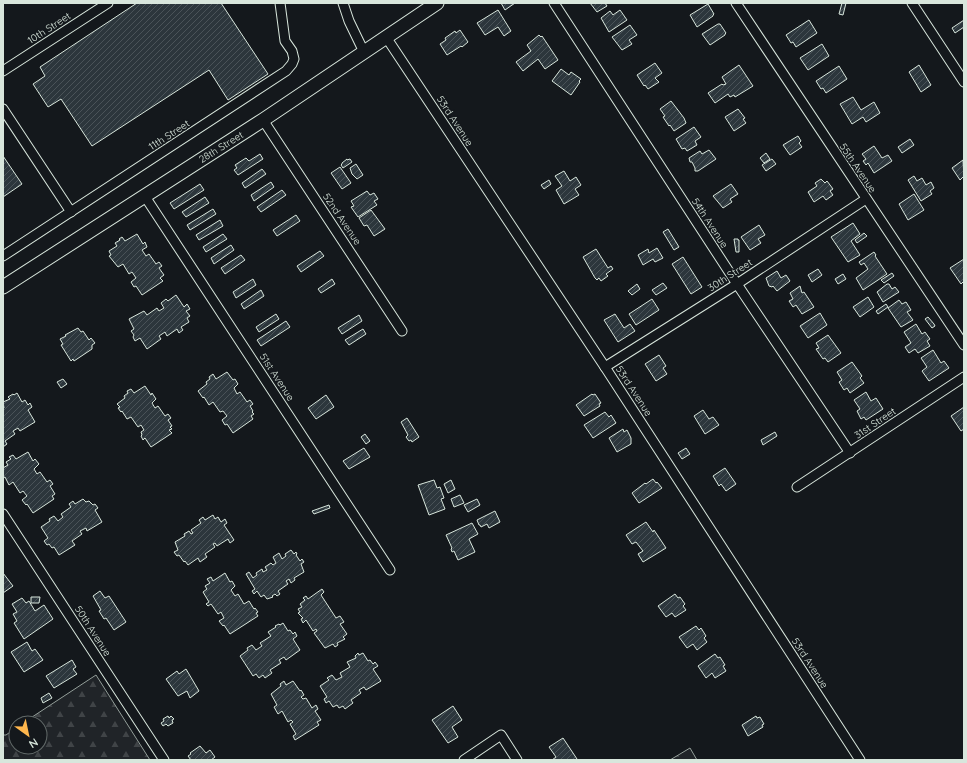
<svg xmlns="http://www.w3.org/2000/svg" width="967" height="763" font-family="Quicksand,sans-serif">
  <defs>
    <pattern id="forest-firs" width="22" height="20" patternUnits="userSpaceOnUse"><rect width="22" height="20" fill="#202428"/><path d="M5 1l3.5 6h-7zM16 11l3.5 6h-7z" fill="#404447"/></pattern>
    <pattern id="building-hatch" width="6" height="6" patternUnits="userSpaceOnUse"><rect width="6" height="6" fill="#2c363c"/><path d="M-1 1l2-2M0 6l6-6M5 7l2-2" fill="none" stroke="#4a5358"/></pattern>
  </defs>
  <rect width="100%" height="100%" fill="#14181c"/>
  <g fill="url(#forest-firs)" stroke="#939e99">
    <polygon points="96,675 150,760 3,760 3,735 6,735 16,728 16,747 40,747 40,723 23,723"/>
    <polygon points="690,748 697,760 670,760"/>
  </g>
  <g fill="url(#building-hatch)" stroke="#d8e6dc">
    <polygon points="137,3 221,3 268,74 228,100 209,70 92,146 61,99 48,107 33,84 45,76 40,67"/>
    <polygon points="501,3 515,3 505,10"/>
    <polygon points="590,3 605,3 607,6 597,12"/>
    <polygon points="842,3 846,3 843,15 839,14"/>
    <polygon points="708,4 714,14 713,15 713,16 697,27 690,15"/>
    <polygon points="498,10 511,31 504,36 498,27 485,35 477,23"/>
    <polygon points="620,10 627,20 609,32 601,18 610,11 613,15"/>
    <polygon points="809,20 817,33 796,47 793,42 791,43 786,35"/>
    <polygon points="964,20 964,27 955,33 952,28"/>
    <polygon points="718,24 720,24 726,33 725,34 725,35 710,45 702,34"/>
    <polygon points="630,25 637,35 629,40 632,44 622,50 612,37"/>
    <polygon points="460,30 468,42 462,47 461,46 447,55 440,44 446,40 445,38 455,31 456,33"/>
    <polygon points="539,35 541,37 542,36 558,60 545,69 538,59 523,71 516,62 531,51 527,45"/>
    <polygon points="822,44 829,56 808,70 800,58"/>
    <polygon points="655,63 662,73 655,78 659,82 648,89 645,85 644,86 637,75"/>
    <polygon points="739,65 753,86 735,97 734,95 730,97 728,94 715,103 708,93 722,84 723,85 726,84 722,77"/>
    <polygon points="919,65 931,85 921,92 909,72"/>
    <polygon points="839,66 847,79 826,93 823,88 821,89 816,81"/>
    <polygon points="561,69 569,75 571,72 581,79 579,81 580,82 571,95 552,81"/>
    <polygon points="853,97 861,110 874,102 880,113 866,122 863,117 852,124 840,104"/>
    <polygon points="671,101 684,118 686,123 674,131 670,125 669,126 663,117 665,116 660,109"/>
    <polygon points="738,109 745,118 743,119 746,123 734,131 725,117"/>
    <polygon points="694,127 701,137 695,141 697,145 687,151 685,148 682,149 676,139"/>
    <polygon points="798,136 801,141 799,143 802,147 790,155 783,145"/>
    <polygon points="910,139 914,145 902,153 898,147"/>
    <polygon points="874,146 882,158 888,155 892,161 874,173 868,163 866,165 863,161 866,159 862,154"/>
    <polygon points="709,150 716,159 698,171 695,171 695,168 692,162 690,162 689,158 700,151 702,154"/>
    <polygon points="766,153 770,159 764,163 760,158"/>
    <polygon points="260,154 263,159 238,175 234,170 237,168 235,165 246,158 249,161"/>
    <polygon points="3,156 22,184 3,197"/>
    <polygon points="347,159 347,160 350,159 352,162 343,168 341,165 342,164 342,163"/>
    <polygon points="772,159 776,164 766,171 762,165"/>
    <polygon points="963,160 964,178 963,177 960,180 952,168"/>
    <polygon points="356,164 363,175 357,179 352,174 350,168"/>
    <polygon points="340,167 351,183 342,189 331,173"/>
    <polygon points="262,169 266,174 245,188 242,183"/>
    <polygon points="564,171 570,181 576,177 581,185 575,189 579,195 564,204 556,190 562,186 555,176"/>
    <polygon points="914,176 917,181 922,178 926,185 931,182 934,188 930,191 932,194 921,201 908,180"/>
    <polygon points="821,179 825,183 827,181 833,189 830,191 833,195 826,200 823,196 814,202 808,192 817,186 815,183"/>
    <polygon points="549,180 551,184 544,189 541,185"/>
    <polygon points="271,182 274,187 254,201 251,195"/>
    <polygon points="200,184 204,190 174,209 170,203"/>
    <polygon points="731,184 738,194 730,199 732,202 723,208 713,196"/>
    <polygon points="282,190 286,195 261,212 257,207"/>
    <polygon points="367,191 370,195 374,193 378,199 374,201 377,205 358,217 351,207 354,206 351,201"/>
    <polygon points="914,194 924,210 908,220 899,204"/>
    <polygon points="205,197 209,203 186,217 182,212"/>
    <polygon points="213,209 216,214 190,230 187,225"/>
    <polygon points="371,210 385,229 374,236 367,225 364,226 359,218"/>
    <polygon points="296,215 300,221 277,236 273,230"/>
    <polygon points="220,220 223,226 199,240 196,235"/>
    <polygon points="853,223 860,234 851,241 860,255 848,262 831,237"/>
    <polygon points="759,225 765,235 758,239 761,243 750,250 741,237"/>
    <polygon points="668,229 679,247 674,250 663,232"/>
    <polygon points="864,233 867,236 857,243 855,240"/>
    <polygon points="137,234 143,244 145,242 147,247 142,250 146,256 149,254 156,264 159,262 162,266 159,268 164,275 160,278 163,281 142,295 136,286 134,287 131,282 136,278 132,272 129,274 123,264 118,267 109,256 111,255 109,251 117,246 115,243 120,240 119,239 122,237 125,241"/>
    <polygon points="223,234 227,239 206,252 203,247"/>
    <polygon points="734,239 738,239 738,240 739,240 739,252 736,252"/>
    <polygon points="231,245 234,250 214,264 211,258"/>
    <polygon points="657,248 663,258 655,262 653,259 643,265 638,255 648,249 649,253"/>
    <polygon points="596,249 608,268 611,266 613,269 606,274 608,276 601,281 599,278 597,280 595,278 583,257"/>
    <polygon points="320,251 324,256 301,272 297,266"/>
    <polygon points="874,252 876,255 875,256 887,274 863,290 856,278 868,269 864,263 861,265 859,262"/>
    <polygon points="241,255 245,260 225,274 221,268"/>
    <polygon points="683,257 702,287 691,294 672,264"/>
    <polygon points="964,259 964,281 961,284 950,268"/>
    <polygon points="818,269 822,275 812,282 808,275"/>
    <polygon points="777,271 781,278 786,275 790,281 777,291 773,286 772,287 769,286 766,278"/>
    <polygon points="892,273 894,276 884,283 881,280"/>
    <polygon points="843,274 846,279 838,284 835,279"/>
    <polygon points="253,279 256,285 236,298 233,292"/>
    <polygon points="332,279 335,284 321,293 318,289"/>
    <polygon points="663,283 667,288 656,295 652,290"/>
    <polygon points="637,284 640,289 632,295 628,291"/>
    <polygon points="887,284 889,284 892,289 895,287 899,292 883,302 877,292"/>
    <polygon points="800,286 802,293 804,292 814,307 802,314 796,305 793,307 789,301 793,299 790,293"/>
    <polygon points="261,290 264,296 244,309 241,304"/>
    <polygon points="176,295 184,307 187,304 190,309 186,311 190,316 187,318 189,322 181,327 183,330 179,333 177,329 167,336 165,332 159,336 161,339 147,349 140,338 135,341 133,337 134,335 131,331 134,329 129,319 144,311 147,315 157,308 159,311 164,308 161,303 166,299 168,301"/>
    <polygon points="868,297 874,307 860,317 853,307"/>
    <polygon points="652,299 659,310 636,325 629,314"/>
    <polygon points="899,300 902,304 906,302 911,310 907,312 913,320 901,327 888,308"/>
    <polygon points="886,304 888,307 878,314 876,311"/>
    <polygon points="820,313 827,325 808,338 800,326"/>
    <polygon points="276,314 279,319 259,332 256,327"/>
    <polygon points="615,314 624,328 630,324 635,331 618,342 604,320"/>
    <polygon points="359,315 362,321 342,334 338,328"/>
    <polygon points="928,317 934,324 935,326 932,328 925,319"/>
    <polygon points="286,321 290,327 261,346 257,340"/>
    <polygon points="916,324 922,334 925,332 930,339 927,341 930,346 918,353 915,349 909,353 905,347 911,343 904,332"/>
    <polygon points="78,328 81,332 83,331 89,340 91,338 95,343 92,345 92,349 74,361 73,359 71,361 61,345 63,344 60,339 66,336 65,335"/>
    <polygon points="363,329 366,334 349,345 345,340"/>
    <polygon points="828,335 841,353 828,362 825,358 823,359 816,349 819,348 816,343"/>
    <polygon points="933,350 941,363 944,361 949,368 929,381 922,371 927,367 921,358"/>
    <polygon points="659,355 666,366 663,368 667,374 656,381 645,364"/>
    <polygon points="852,362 862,376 860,378 864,383 850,393 847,388 844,390 839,382 842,380 837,372"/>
    <polygon points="227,372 233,380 235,379 238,384 234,388 237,394 240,392 247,402 250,400 253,404 250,406 253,411 252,412 254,414 251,416 253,419 233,433 227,424 225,425 222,420 227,416 223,411 220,412 213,402 209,405 204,397 203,398 198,391 207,384 206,382 210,379 209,377 213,374 216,379"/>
    <polygon points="63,379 67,384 61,388 57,382"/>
    <polygon points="145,386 151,395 152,393 156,399 152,403 155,408 158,406 165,416 168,414 171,418 168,420 172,426 170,427 172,429 169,430 172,433 151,447 145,438 143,440 141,436 142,435 141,432 144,430 141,425 138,427 131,417 127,419 122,411 121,412 118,408 120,407 117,404 125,398 124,396 128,393 127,391 131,389 134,393"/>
    <polygon points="866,392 871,401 876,398 883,409 866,420 864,417 861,419 857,411 860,409 854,400"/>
    <polygon points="17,393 22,402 25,400 28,405 30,403 32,407 28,410 35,422 20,431 18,428 13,431 15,434 5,441 7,444 3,447 3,408 4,408 3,402 10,399 8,397 13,394 14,395"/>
    <polygon points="592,394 593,395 595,394 601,403 599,404 600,406 584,416 576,405"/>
    <polygon points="326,395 334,407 316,419 308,408"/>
    <polygon points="964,407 964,429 961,431 951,416"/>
    <polygon points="703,410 709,419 713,417 719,425 705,434 694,416"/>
    <polygon points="605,412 609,417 611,415 616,423 593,438 584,425"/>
    <polygon points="407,418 419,437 412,442 411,440 409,441 406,437 408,435 401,422"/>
    <polygon points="623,429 624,432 627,430 631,438 631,444 617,452 609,438"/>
    <polygon points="775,432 777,436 763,445 761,440"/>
    <polygon points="365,434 370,441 366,444 361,437"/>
    <polygon points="364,448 370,457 349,469 343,461"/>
    <polygon points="686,448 690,454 682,459 678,453"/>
    <polygon points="28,452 33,461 35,459 39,464 34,469 37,474 40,472 47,482 50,480 53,484 50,486 55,494 52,496 54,499 33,513 27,504 26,505 22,500 27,496 23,491 20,493 13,482 9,485 5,477 3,478 3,468 8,465 6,462 11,459 9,457 13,455 16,459"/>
    <polygon points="725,468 736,484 726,491 721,484 719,486 713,476"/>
    <polygon points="653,479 656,483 657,482 662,488 639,503 632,493 645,483 646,484"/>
    <polygon points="434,480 437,488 440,487 444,498 441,499 445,509 429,515 418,485"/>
    <polygon points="451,480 455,489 448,493 444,484"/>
    <polygon points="460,495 464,503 454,507 451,499"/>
    <polygon points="83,499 86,502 89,501 93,505 95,504 98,508 95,510 102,522 87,531 86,528 80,531 82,534 72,541 75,545 59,555 54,547 52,548 49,544 47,545 44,541 48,538 41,527 50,521 49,519 54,516 58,521 63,517 61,514 71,507 69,504 73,501 75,504"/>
    <polygon points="477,499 480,505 468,512 464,505"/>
    <polygon points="329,505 330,508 314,514 312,511"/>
    <polygon points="495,511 500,522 489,528 487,524 481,527 480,525 479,525 477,520"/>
    <polygon points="213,515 215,519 218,517 221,522 225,519 227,523 224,525 234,540 230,543 228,539 217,546 215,543 213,544 215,547 205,554 207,557 200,562 198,558 188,565 185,561 184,562 179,555 177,556 174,552 178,550 175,542 185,536 184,534 189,531 191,534 193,533 191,530 201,523 199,520 203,517 205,520"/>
    <polygon points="646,522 653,532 654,530 666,548 643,562 638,554 643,551 636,542 632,544 626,535"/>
    <polygon points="472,523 478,534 469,539 475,552 458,560 454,551 452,552 451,549 452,548 446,535"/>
    <polygon points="291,550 294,554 296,552 297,554 296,555 300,561 302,559 304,562 301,564 304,572 294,578 295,580 291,583 289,579 286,581 288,584 278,591 280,594 277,596 275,594 272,596 273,597 267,599 264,595 261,597 257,591 254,594 252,591 255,589 246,574 249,572 253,578 257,575 256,573 262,569 263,572 267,570 265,567 271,563 273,565 276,563 273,557 279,553 282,559 286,556 285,554"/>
    <polygon points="3,573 13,586 3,593"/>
    <polygon points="225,573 230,582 232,581 235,586 231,590 235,596 238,594 244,604 249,601 254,609 255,608 258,612 256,613 258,616 230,634 224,625 223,626 219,621 224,618 221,612 218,614 211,604 208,606 206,604 209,602 203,592 207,589 205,586 210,583 207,579 211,577 213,581"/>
    <polygon points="322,589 324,592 321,595 336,618 340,616 344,622 340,624 347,634 343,637 345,639 337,643 338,645 335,647 333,644 325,648 314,633 317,631 316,629 313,631 306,620 303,623 301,619 303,618 298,613 300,612 298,609 302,607 300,604 305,600 303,598 306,596 308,599"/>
    <polygon points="100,591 105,598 109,596 126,622 114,630 106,618 104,619 99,611 101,610 93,596"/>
    <polygon points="675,594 678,598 680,597 685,604 683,606 686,610 675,617 672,613 666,617 658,606"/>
    <polygon points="31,597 40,597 39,603 31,603"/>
    <polygon points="22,598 26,603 29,601 35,611 44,605 53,619 24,639 14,623 17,621 13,614 17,612 12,604"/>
    <polygon points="283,623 288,631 290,630 293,634 295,632 297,636 293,639 300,650 286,660 284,657 279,660 281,663 270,670 272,673 265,678 263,675 259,678 256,674 253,676 240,656 248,650 247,648 252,645 256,650 262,646 260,643 271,636 268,632 276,627 275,626 279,624 280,625"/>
    <polygon points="696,626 699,630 701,628 706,636 704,638 707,642 697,650 693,644 687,648 679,637"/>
    <polygon points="27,642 32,651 35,649 43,660 24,672 11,652"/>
    <polygon points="358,653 359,655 363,653 368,661 370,660 373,664 375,662 378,666 373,669 381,681 366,690 364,687 359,690 361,693 351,700 353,703 345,709 343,706 339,708 337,705 333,707 329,701 326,703 324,699 327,697 320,686 329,680 327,678 332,675 336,680 342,677 340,673 350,667 347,662 356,658 355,656"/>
    <polygon points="715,654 718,658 720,657 725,665 723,666 726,671 715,678 712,673 706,678 698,666"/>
    <polygon points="72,660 76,667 73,669 77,674 54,688 46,676"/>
    <polygon points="186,669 199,691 190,698 187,691 178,696 166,679 177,671 179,674"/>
    <polygon points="284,681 286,685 293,681 300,691 301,690 304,695 301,697 303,699 306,698 312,708 316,705 318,709 315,711 321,720 317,722 319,725 295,740 293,736 296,734 290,724 293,722 291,720 288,722 282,711 278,714 274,707 277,705 271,694 281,686 280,684"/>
    <polygon points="49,693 52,698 43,703 41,698"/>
    <polygon points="453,706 462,720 452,727 458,737 448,743 432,720"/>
    <polygon points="168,716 169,718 171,716 174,719 172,720 173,723 168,726 166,724 163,726 161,723 164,721 163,719"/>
    <polygon points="756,716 757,718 760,717 764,724 762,725 763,727 748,736 742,725"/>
    <polygon points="563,738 577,759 574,760 552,760 556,757 549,747"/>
    <polygon points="200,746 206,753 210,750 215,757 211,760 191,760 188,756 191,754 190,753"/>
  </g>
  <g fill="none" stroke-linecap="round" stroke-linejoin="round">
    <defs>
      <g id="street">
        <polyline points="343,3 349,21 364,52"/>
        <polyline points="554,3 737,284 850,453"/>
        <polyline points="736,3 964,345"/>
        <polyline points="912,3 964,82"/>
        <polyline points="386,37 605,367 860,760"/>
        <polyline points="3,71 108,3"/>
        <polyline points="3,109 71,212"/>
        <polyline points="263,120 402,331"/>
        <polyline points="144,195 390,570"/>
        <polyline points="3,256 286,71 292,64 294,59 292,51 285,41 280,3"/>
        <polyline points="605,367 737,284 866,199"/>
        <polyline points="797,487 964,377"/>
        <polyline points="3,514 164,760"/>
        <polyline points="464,760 501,735 517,760"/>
      </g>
      <polyline id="secondary" points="3,287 263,120 437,3"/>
    </defs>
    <use href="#street" stroke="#d8e6dc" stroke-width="11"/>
    <use href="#secondary" stroke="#d8e6dc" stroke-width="15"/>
    <use href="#street" stroke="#14181c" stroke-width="9"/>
    <use href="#secondary" stroke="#14181c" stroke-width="13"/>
  </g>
  <g text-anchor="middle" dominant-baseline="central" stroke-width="3" stroke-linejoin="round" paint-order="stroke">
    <g font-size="10" fill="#d8e6dc" stroke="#14181c">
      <text transform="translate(49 28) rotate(-33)">10th Street</text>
      <text transform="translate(455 121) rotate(57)">53rd Avenue</text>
      <text transform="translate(169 135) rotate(-33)">11th Street</text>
      <text transform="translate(221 147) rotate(-32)">28th Street</text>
      <text transform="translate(858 168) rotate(56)">55th Avenue</text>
      <text transform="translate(342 219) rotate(56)">52nd Avenue</text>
      <text transform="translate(710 223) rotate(57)">54th Avenue</text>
      <text transform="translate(730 275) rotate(-33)">30th Street</text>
      <text transform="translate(277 377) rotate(57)">51st Avenue</text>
      <text transform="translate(634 391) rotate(57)">53rd Avenue</text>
      <text transform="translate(875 423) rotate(-34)">31st Street</text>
      <text transform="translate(93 631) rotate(57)">50th Avenue</text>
      <text transform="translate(810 663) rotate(57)">53rd Avenue</text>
    </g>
  </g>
  <rect width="967" height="763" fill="none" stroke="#d8e6dc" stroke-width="8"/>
  <g transform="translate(28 735) rotate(147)"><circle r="19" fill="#14181c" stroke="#626a69"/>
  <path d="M0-3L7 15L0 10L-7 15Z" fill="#ffb74d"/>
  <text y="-6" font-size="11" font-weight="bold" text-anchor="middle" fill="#d8e6dc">N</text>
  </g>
</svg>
